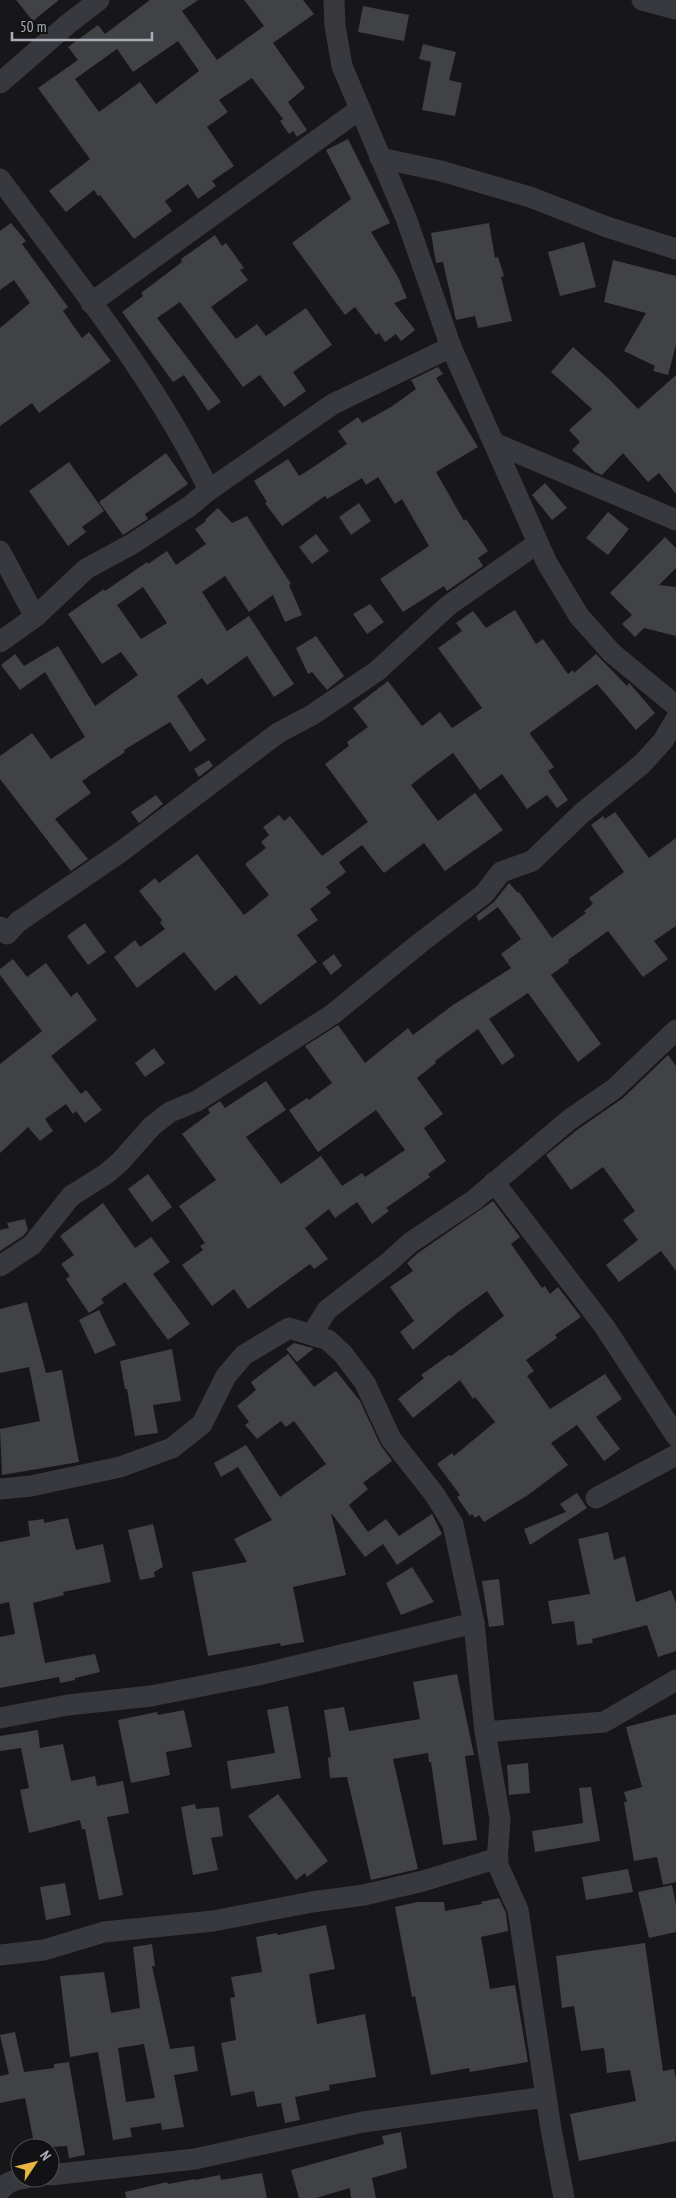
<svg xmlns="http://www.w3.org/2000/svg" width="676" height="2198" font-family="'PT Sans Narrow',sans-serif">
  <rect width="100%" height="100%" fill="#171719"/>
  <g fill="#414246" fill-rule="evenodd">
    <polygon points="16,0 59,0 33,21"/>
    <path d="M150,0H198L182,11L217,60L264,26L244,0H303L314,14L273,43L305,88L288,102L307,130L297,137L293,131L289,134L280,121L283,119L252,78L219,100L228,112L207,127L234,166L212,181L216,186L198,199L188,184L165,201L172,211L134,239L100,195L98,196L94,190L66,212L49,191L90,159L38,88L78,60L68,47L98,25L105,34ZM178,41L199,71L156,104L140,82L99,112L75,79L117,49L133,72Z"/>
    <polygon points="363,6 409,15 404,41 358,32"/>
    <polygon points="423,44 456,52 449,80 462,83 455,116 422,110 431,62 419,59"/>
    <polygon points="348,139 390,223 371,232 398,277 407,298 394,303 415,330 401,341 396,334 385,342 379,333 376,335 355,307 345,315 292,243 351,199 326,150"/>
    <polygon points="11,223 26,241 22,244 68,307 63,311 82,338 89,332 111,361 39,413 32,403 0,426 0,328 30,303 14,280 0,290 0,231"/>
    <polygon points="489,223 495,258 498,257 504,276 501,277 512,321 478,328 475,316 456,320 443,262 436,263 431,233"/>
    <polygon points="215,235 222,246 226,243 244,268 240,270 248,280 211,307 236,339 257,324 266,336 306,308 332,345 293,372 306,391 284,407 260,375 243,387 180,302 157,318 221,402 208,411 184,375 173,382 122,312 143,296 141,293 182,262 181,259"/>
    <polygon points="584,242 596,287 560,296 548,252"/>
    <polygon points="613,260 676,276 676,345 668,375 653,371 655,366 624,351 646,313 604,302"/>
    <polygon points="573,347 610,380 638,409 676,375 676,494 659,473 648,482 623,453 602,475 595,472 572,450 580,442 569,430 592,409 551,372"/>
    <polygon points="438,367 443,374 436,378 478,447 436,472 464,521 466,519 488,551 478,558 483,566 447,591 444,586 403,612 380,579 429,546 402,499 395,504 378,477 366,485 362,478 327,499 325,496 282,526 265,503 267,502 254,481 288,459 299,476 309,470 347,444 338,431 358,417 362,423 391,407 416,389 411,380"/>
    <polygon points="166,453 188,484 145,514 148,519 123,535 99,502"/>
    <polygon points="69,462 104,511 82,527 86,532 68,546 29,491"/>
    <polygon points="545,483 567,508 552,520 532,495"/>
    <polygon points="359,503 371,521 351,535 339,517"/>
    <path d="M218,508L232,523L247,516L291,584L289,585L302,615L285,622L273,595L249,612L225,576L202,592L227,631L249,616L294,684L274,697L247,656L207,685L202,678L177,696L206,740L190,752L170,722L124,750L125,752L82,781L91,793L55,819L88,859L71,871L0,779V756L32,733L51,759L85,737L45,672L20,690L1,665L15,654L24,666L58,646L95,706L138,675L121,652L102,664L68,614L104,589L105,591L147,562L148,564L167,551L176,565L206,544L195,529L206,521L205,520ZM143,587L167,623L141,639L117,605Z"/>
    <polygon points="608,512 629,529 608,555 586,538"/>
    <polygon points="316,534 329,551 312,564 299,547"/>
    <polygon points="665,537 676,548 676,568 659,585 676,587 676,636 644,628 635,637 622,624 632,615 610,593"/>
    <polygon points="370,604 384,622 367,634 353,614"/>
    <polygon points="515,610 536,644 543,639 568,674 573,670 574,673 596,654 627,686 629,683 631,685 655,713 636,730 597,684 531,732 530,734 554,767 548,771 568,800 557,808 547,795 527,809 502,774 480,790 453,753 430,770 411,785 438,821 475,793 503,830 445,871 424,843 384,873 362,845 339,862 346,872 326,887 331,893 310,909 318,920 297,935 317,962 260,1005 236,975 215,991 184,952 137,988 114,957 135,940 140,947 165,929 160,923 162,920 139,891 155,878 159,883 197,854 244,915 269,895 245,864 266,848 261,842 269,835 263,827 279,815 284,821 290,816 322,856 368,822 325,764 349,746 347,742 368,727 353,708 388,681 422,726 440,712 452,728 482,708 438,648 462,631 456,623 473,611 486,628"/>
    <polygon points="316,636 344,676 327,690 312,672 308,674 296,648"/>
    <polygon points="209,760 213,766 199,777 194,769"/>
    <polygon points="156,795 163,804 139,823 131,812"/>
    <polygon points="615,812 649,858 676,838 676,926 654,941 668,959 643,977 608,931 568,960 569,962 551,975 601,1044 578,1062 528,993 489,1019 515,1056 502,1065 478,1029 435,1061 436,1063 417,1078 443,1114 424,1128 446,1161 428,1174 430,1177 386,1208 389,1211 372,1224 357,1202 335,1218 329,1209 305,1228 328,1259 314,1269 310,1264 248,1309 234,1289 212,1306 182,1265 203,1250 200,1246 205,1243 179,1206 216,1180 182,1134 210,1113 208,1109 220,1101 225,1108 266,1081 286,1110 246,1137 281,1184 321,1156 342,1186 362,1173 365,1177 405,1150 376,1110 318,1152 289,1110 307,1098 309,1100 332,1083 305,1046 338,1025 365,1063 408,1028 413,1035 453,1005 511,968 501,954 521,939 498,907 479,921 476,916 494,902 509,883 518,893 519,892 552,938 586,913 584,911 593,904 589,898 624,872 591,825 603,816 605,819"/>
    <polygon points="85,923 106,952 88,965 67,936"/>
    <polygon points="334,954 342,966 331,975 322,963"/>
    <polygon points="13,959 27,977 46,963 71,997 77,992 97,1020 51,1056 81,1094 86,1090 102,1110 85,1123 76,1111 73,1114 66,1104 45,1119 53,1131 40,1141 28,1127 0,1153 0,1064 42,1031 0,975 0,969"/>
    <polygon points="154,1048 165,1063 145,1077 135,1063"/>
    <polygon points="668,1055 676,1066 676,1271 661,1251 619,1282 606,1265 638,1240 623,1220 635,1211 603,1167 571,1190 546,1155 577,1130 623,1098"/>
    <polygon points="148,1174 172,1207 152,1222 128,1189"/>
    <polygon points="493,1201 520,1237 511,1244 542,1288 545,1286 550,1294 558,1287 581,1317 555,1335 557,1338 526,1360 534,1371 527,1376 550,1409 605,1374 622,1399 596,1417 620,1449 604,1461 577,1425 551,1443 568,1465 528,1495 484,1522 479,1515 475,1518 472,1514 470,1516 457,1497 460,1495 437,1464 452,1453 454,1456 495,1422 475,1397 473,1399 460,1380 413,1418 398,1399 424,1378 421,1375 449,1355 451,1356 504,1316 487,1291 457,1313 413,1350 400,1332 414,1321 390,1287 413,1271 407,1263 418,1253"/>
    <polygon points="103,1203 135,1248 151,1237 170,1262 153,1274 190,1324 168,1340 125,1282 101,1299 104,1303 89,1313 66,1279 70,1276 61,1264 74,1255 60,1236"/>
    <polygon points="25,1219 28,1230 23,1236 0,1251 0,1230 9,1228 7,1223"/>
    <polygon points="27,1302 46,1373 62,1370 79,1462 2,1475 0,1429 40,1421 29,1367 0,1373 0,1309"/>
    <polygon points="99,1310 116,1345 95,1354 79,1320"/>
    <polygon points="294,1343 313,1348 313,1349 297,1362 286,1349"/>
    <polygon points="172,1349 181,1401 153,1405 158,1433 135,1436 127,1389 125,1389 120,1361"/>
    <polygon points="288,1354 314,1387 336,1371 360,1401 380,1444 392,1461 363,1483 368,1489 349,1505 368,1532 386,1519 399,1536 432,1514 442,1534 397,1565 383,1544 365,1557 331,1513 346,1575 293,1587 304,1642 281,1646 280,1643 208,1656 192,1572 247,1562 234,1539 272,1520 238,1467 221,1477 214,1463 246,1445 280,1497 326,1464 294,1421 286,1427 281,1421 257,1439 245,1425 249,1422 237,1406 256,1390 251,1382"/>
    <polygon points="577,1493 587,1508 530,1545 524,1529 566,1512 560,1504"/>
    <polygon points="68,1518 76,1550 103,1544 111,1582 63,1592 64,1595 33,1603 45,1663 95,1654 100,1672 75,1678 75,1680 60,1683 59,1677 0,1688 0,1637 15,1634 9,1602 0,1604 0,1542 30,1536 28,1521 44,1519 44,1523"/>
    <polygon points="153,1524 163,1567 154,1572 155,1577 140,1580 128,1530"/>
    <polygon points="608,1532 614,1560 625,1556 636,1602 671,1590 676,1603 676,1651 658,1657 647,1625 592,1639 593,1643 577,1645 574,1621 552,1624 548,1601 590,1594 578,1539"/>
    <polygon points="412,1567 434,1602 401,1615 386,1583"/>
    <polygon points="499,1579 504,1625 489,1627 482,1581"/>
    <polygon points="457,1674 474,1755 465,1756 477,1840 443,1845 431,1762 429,1762 428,1753 393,1759 418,1869 371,1880 347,1777 330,1778 328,1758 331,1757 324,1710 344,1707 349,1731 420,1719 413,1682"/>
    <polygon points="288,1706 301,1778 231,1789 227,1761 275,1753 267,1710"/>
    <polygon points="184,1710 192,1747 166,1752 170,1775 131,1783 118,1720 157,1712 158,1715"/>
    <polygon points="676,1714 676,1882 663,1885 657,1857 634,1861 624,1802 627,1802 624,1792 642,1787 626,1727"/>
    <polygon points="38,1730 40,1748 63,1744 71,1781 95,1776 97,1786 123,1781 129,1813 107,1817 123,1895 99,1900 85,1829 82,1829 80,1820 29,1833 20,1790 29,1788 21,1748 0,1751 0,1736"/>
    <polygon points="528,1763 530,1793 509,1795 507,1765"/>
    <polygon points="591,1787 600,1841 535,1852 532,1831 583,1823 579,1788"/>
    <polygon points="278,1794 328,1861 307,1877 305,1873 296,1880 248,1816"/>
    <polygon points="195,1804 196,1809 219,1807 223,1836 211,1838 218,1870 193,1875 181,1807"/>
    <polygon points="628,1869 633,1892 586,1900 582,1877"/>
    <polygon points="65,1883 71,1915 46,1920 40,1887"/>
    <polygon points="672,1885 676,1904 676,1932 649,1938 638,1892"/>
    <polygon points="499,1898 506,1913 508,1931 481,1937 490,1989 515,1985 528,2062 470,2072 469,2068 431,2075 415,1996 412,1997 395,1907 417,1902 444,1902 445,1911 482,1904 481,1902"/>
    <polygon points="326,1925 335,1969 309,1974 317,2024 365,2014 376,2077 329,2085 330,2090 295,2097 300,2120 285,2123 281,2103 257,2107 254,2091 231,2096 221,2043 236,2040 230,1998 235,1997 231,1977 262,1972 256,1937 277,1933 278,1935"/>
    <polygon points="645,1943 663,2071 674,2069 676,2078 676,2141 579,2161 570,2114 636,2101 630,2070 607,2073 604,2048 581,2051 574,2006 562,2008 556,1956"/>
    <path d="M152,1944L155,1966H152L170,2049L194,2046L198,2071L174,2075L184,2127L162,2130L161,2123L130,2128L132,2137L113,2140L98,2052L70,2057L60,1976L104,1972L111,2013L140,2008L133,1947ZM144,2044L155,2098L126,2102L118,2048Z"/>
    <polygon points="15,2032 24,2072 54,2068 54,2064 69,2062 85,2155 69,2158 67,2146 35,2148 25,2098 0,2103 0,2076 9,2074 0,2035"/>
    <polygon points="401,2132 407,2168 372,2178 376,2198 351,2198 350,2188 316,2198 299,2198 291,2170 384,2144 382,2136"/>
    <polygon points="262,2173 267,2198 126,2198 125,2192 167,2182 168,2184 195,2179 195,2180 220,2175 221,2180"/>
  </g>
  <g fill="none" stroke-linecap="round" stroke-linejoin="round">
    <g stroke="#38393e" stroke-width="21">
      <polyline points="334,0 335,26 342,66 406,218 451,347 547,563 579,616 612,653 676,706"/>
      <polyline points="642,0 676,9"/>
      <polyline points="0,83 68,24 99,0"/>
      <polyline points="380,158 441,171 530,197 607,227 676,249"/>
      <path d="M0,179C74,279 154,377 209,490L190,506L132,544L86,569L35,617L0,642"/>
      <polyline points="91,303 360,109"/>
      <polyline points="494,443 676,520"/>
      <polyline points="209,490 333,404 451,347"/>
      <polyline points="0,551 35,617"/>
      <polyline points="0,927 7,934 18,922 122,851 278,733 312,715 377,671 449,605 538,543"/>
      <polyline points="494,1182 604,1326 676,1436"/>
      <polyline points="0,1266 32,1245 71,1196 106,1174 120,1162 152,1126 170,1112 197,1101 333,1014 420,943 484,894 501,872 532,861 582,813 642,764 663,741 676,719"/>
      <polyline points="312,1334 327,1310 389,1262 410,1243 474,1200 569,1120 614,1089 676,1030"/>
      <polyline points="0,1489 31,1486 120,1467 172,1448 202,1424 226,1376 244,1355 289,1328 328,1340 343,1354 365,1383 391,1439 435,1495 453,1524 474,1623 485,1732 500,1819 497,1863 518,1910 551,2129 564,2198"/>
      <polyline points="596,1498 676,1455"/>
      <polyline points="0,1718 68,1705 151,1696 258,1675 474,1623"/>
      <polyline points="485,1732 604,1722 676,1680"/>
      <polyline points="0,1955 44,1950 104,1932 213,1921 312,1902 364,1895 423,1881 498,1858"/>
      <polyline points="50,2175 195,2159 363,2122 546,2097"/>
      <path d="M0,2191C6,2182 16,2179 26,2178"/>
    </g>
  </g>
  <g transform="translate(35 2163) rotate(55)"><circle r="24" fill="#121214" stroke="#4f5056"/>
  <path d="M0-4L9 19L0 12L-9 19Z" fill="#e8b640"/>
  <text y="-8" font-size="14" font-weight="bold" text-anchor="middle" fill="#aaaeb8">N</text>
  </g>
  <path d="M12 32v8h140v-8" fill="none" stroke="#aaaeb8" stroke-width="2.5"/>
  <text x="20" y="32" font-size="15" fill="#aaaeb8" stroke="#121214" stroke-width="4" paint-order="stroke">50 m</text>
</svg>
